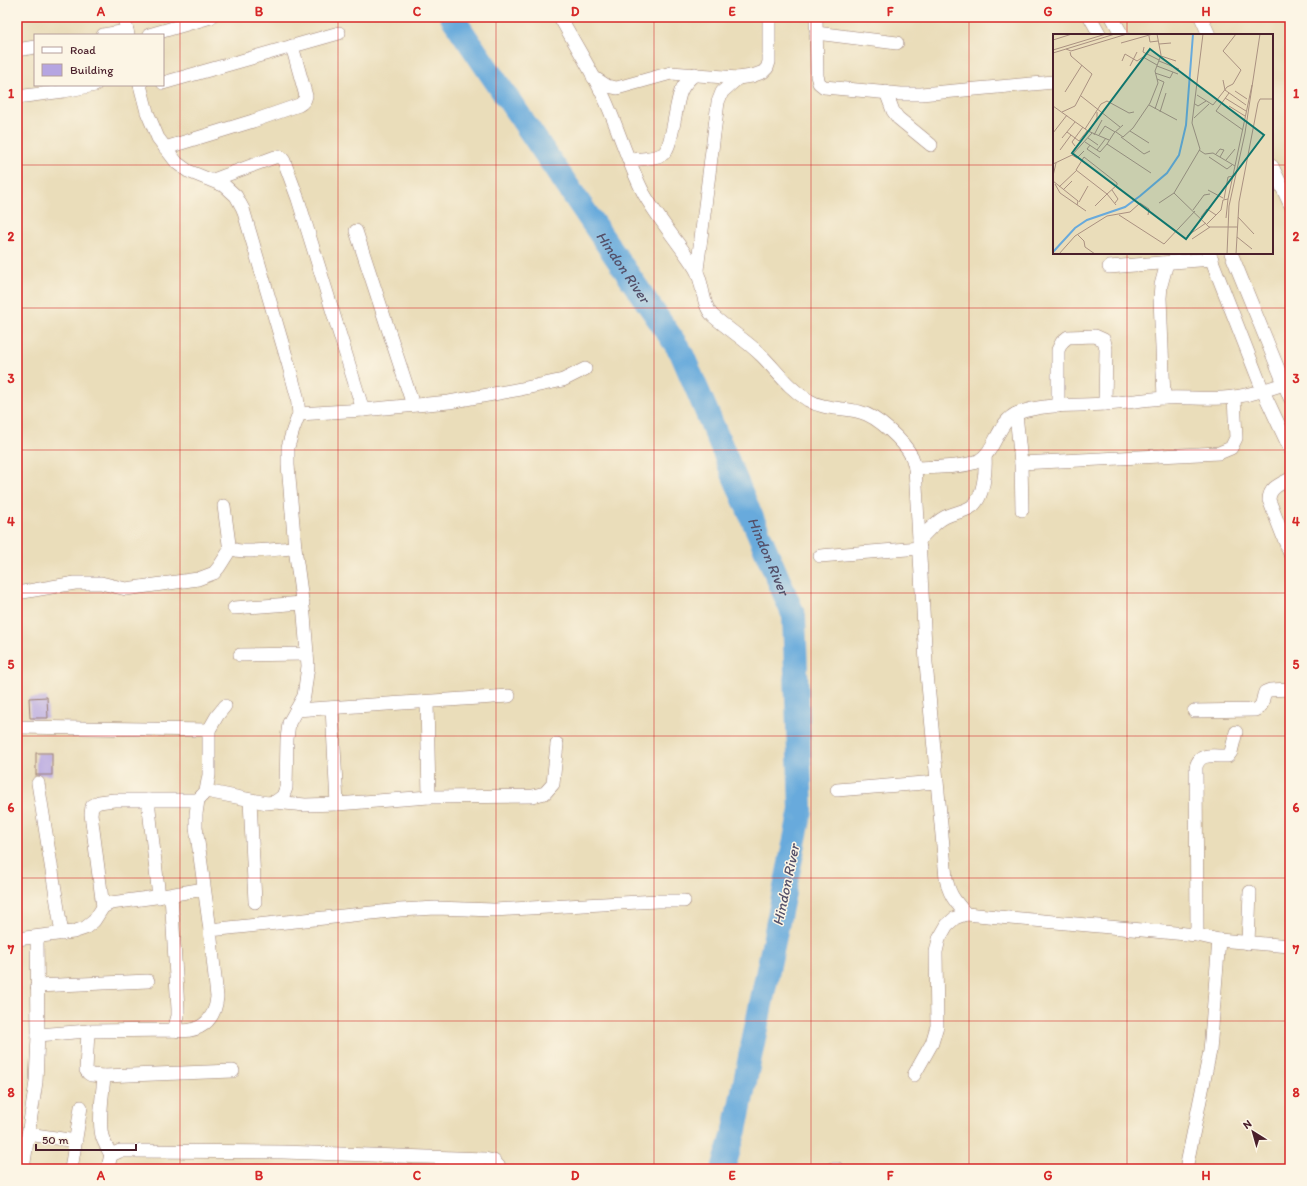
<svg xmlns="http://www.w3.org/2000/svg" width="1307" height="1186" font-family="Itim,sans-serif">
  <rect width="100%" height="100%" fill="#fcf5e5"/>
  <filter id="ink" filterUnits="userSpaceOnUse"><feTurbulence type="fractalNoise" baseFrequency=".025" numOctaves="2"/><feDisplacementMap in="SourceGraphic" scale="8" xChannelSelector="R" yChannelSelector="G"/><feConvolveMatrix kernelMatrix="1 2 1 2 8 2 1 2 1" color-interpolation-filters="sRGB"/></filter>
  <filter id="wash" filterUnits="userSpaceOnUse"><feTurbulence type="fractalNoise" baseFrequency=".012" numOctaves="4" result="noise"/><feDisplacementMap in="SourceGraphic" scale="16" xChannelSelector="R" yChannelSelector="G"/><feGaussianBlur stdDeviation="0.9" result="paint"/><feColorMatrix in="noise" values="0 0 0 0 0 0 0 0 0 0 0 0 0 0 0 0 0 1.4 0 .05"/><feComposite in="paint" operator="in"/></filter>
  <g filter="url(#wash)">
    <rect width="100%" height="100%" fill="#eaddba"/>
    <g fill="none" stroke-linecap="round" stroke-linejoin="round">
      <path stroke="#68aadc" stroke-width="24" id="s1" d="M452,17L681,352L794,616L801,810L735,1130L723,1169"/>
    </g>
    <g id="blocks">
      <g fill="#b5a5e1">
        <polygon points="47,697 48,718 30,718 29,698"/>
        <rect x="36" y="753" width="16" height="22"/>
      </g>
    </g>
  </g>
  <g filter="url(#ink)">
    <use href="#blocks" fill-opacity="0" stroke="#9a7e72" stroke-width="1"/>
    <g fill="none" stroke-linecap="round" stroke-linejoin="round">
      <defs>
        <g id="minor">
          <polyline points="124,17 128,35"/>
          <path d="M560,17C576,46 594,74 607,104C620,134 629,165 644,194C659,220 679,243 695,268C704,282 701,304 713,316C729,330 747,341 762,356C777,371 789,389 808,400C824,410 843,407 860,412C877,416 904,441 912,457C913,460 914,464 915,468L926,663L946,878C949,895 955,901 966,914"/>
          <polyline points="816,17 817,76 819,83 824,87 901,94 921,94 1054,82"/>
          <polyline points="1090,17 1100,35"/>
          <polyline points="1112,17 1122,35"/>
          <polyline points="1201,17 1209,35"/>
          <polyline points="816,33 897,43"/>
          <polyline points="103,35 127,31"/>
          <polyline points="149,35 211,17"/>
          <polyline points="17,50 35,47"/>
          <polyline points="593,77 607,86 617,88 671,73 738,78 752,76 763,72 767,68 769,62 769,17"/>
          <polyline points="163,83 339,33"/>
          <polyline points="140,85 147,112 158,138 177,163 188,171 225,186 236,196 243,209 288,363 297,396 299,414 293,430 288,447 288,465 295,548 304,615 308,666 304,696 289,723 287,739 286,788 283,796 275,802 267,803 206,791"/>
          <polyline points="886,92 893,111 898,118 931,145"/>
          <polyline points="17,97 64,91 95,85"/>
          <path d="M165,148L253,121L299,105C303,103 305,101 306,96L292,46"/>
          <path d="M630,160C640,159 654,159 663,154C673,147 675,104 681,91C684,84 689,79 695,74"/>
          <polyline points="1272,166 1290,204"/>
          <polyline points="213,180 275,157 281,157 284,161 298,199 363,410"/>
          <polyline points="356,231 413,405"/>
          <polyline points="1209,253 1263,391 1290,449"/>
          <polyline points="1231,253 1290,398"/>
          <polyline points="1109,267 1212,259"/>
          <polyline points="697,270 718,102 722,92 738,78"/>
          <polyline points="1164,398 1160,298 1161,285 1167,263"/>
          <polyline points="1058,406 1058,350 1062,342 1068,337 1095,336 1104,340 1106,349 1105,404"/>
          <polyline points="299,414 363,410 449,402 521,389 563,380 585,369"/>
          <polyline points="1016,414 1021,463 1022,510"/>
          <polyline points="1021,463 1219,453 1231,448 1236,438 1234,397"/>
          <path d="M915,468C931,467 965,468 978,461C996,452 997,421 1018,413C1043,403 1078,406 1105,404C1125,403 1145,399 1165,398C1188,397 1212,400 1234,397C1251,395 1268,389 1284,384"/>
          <path d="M1290,479C1280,484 1269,488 1269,500L1290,554"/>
          <path d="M224,506L229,544C230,547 230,548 233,549C241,554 283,548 295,548"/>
          <path d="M919,540C927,532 935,522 945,517C953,513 963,512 971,507C984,499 986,470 985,456"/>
          <polyline points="820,556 920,548"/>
          <polyline points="17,593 75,583 101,583 126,589 198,579 214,573 219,567 231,548"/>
          <polyline points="234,608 303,603"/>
          <polyline points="240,655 307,654"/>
          <polyline points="427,702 429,797"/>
          <polyline points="332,708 337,804"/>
          <polyline points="296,710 509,696"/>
          <path d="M1194,711L1255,710C1265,705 1261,701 1265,692L1270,690L1290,689"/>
          <polyline points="17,727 209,730"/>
          <polyline points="38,783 62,934"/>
          <polyline points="837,790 936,782"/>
          <polyline points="148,800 159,897"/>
          <polyline points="250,800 255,902"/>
          <polyline points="275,802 305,805 337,804 429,797 533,796 545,793 553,784 557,744"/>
          <polyline points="171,895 178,1009 178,1016 174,1030"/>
          <polyline points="103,907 91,814 92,806 99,802 114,800 198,800"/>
          <polyline points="210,930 196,827 196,814 198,800 206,791 209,775 209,730 217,716 225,706"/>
          <path d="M1197,935L1196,767C1200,751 1215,757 1228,756L1231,752L1236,732"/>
          <polyline points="17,939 73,932 85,928 94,921 103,907 111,903 163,896 204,889"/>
          <polyline points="1248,943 1250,892"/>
          <polyline points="37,986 148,981"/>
          <polyline points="88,1031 86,1070 88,1073 91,1075 104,1076 233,1071"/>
          <path d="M38,1035L88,1031L174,1030C198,1034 215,1022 217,997L210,930L400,910L436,908L494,910L657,901H684"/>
          <polyline points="914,1075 932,1043 937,1026 936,952 939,939 947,925 955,918 966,914 1197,935 1219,940 1290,946"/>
          <path d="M104,1076C103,1092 98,1120 102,1136C104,1143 108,1149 111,1155"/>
          <polyline points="28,1134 76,1141"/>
          <polyline points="23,1169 36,1082 38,1035 37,937"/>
          <polyline points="71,1169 81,1107"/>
          <polyline points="109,1169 109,1163 111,1155 120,1151 132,1151 283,1152 485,1159 494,1161 501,1169"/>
          <polyline points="832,1169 838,1169"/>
          <polyline points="1186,1169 1210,1051 1219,940"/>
        </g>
      </defs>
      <use href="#minor" stroke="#9a7e72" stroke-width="14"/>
      <use href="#minor" stroke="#fff" stroke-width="13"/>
    </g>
  </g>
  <path fill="none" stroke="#d62828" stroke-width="1" stroke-opacity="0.55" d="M180,17V1169M338,17V1169M496,17V1169M654,17V1169M811,17V1169M969,17V1169M1127,17V35M17,165H1054M1272,165H1290M1127,253V1169M17,308H1290M17,450H1290M17,593H1290M17,736H1290M17,878H1290M17,1021H1290"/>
  <g text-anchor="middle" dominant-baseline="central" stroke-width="3" stroke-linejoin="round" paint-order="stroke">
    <g font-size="15" font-style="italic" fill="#545069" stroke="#fcf5e5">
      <text stroke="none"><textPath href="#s1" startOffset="303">Hindon River</textPath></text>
      <text stroke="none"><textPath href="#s1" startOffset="628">Hindon River</textPath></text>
      <text transform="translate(786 885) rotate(-78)">Hindon River</text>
    </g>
  </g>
  <g transform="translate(1053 34)">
    <rect width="220" height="220" fill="#eaddba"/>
    <path fill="none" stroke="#68aadc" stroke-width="2" d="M0,218L22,194L34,186L72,173L87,162L114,139L126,121L133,91L140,0"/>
    <path fill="none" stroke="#aa9181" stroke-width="1" d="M96,2L97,8L105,7M0,6L19,0M68,9L100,0M106,10L118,9M91,13L90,18L106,26M13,15L18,17L74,0M0,16L53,0M0,19L62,0M108,22L123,27M69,27L72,20L84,27L90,23L104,31M106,27L126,35M77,32L84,18M104,32L125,40M102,39L117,44L120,38M170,46L172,56L193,71M182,57L194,65M12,58L29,31M176,59L163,77L190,96M144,61L160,71L174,53L180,50L188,36L170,17L183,0M28,62L67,93M172,64L193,77M142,70L145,72L153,67M96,71L124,86M0,72L35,97L56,106M176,72L192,82M102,75L111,48L104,45M9,78L22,72L39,40L18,22L17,18M107,78L113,59M141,84L156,70M32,95L48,70L54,67L76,79L81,78M77,97L96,109M14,98L26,107L34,97M36,98L44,84V78M63,98L70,103L80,94L97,69L105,49L102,37L108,21L104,0M0,99L14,81M41,101L49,86M46,101L52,92L62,98M68,103L91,120L97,117M9,104L22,88M35,104L45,111M32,108L47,118L54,110L98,139M54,110L61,99L70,91M37,111L34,115L47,124M22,112L19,108L30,93M7,116L18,101M44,116L53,104M146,116L152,120L160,119L182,132M163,120L167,115L171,116L167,123M19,121L24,124L31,117M156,123L174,135L179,131M173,126L182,115M0,130L19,121L39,99M0,142L3,129M0,147L25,167L24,171M2,150L7,159L33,177M6,153L24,136M10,156L19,147M59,156L65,165L62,169M155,156L170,164M121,159L147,115L139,89L150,0M171,165L175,143L180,142M26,168L35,152M106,169L121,159L156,193H184M42,172L54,160L64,151V149L31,123L23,136L54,160L63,171M140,176L151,161L157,160M66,181L111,210L142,177M148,183L154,175L163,181M185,183L201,200M173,184L175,165L199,51M154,190L168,176L170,166L175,165M25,201L31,207L32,213L42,220M134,202L153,189M184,203L199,215M139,205L157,193M6,220L22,202L54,182L77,178L87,169L96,175L95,181M174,220L176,172L192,99L207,0M183,220L186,168L205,69L207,65H220"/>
    <path fill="#0f766e" fill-opacity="0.15" stroke="#0f766e" stroke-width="2" d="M97,15L211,101L133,205L19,119Z"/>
    <rect width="220" height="220" fill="none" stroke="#4a1f2b" stroke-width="2"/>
  </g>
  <rect width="1307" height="1186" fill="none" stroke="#fcf5e5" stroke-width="44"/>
  <rect x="34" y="34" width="130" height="52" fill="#fcf5e5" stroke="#b59f9b"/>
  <rect x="42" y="47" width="20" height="6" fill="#ffffff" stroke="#b59f9b"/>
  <text x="70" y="54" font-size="12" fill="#4a1f2b">Road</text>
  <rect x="42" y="64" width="20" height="12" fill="#b5a5e1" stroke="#b59f9b"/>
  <text x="70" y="74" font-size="12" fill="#4a1f2b">Building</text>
  <g transform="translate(1253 1132) rotate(323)" stroke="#fcf5e5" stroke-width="3" paint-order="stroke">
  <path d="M0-3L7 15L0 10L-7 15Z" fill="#4a1f2b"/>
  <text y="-6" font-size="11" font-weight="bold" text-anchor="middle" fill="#4a1f2b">N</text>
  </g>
  <path d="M36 1144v6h100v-6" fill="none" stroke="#4a1f2b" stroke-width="2"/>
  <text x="42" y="1144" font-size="12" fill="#4a1f2b" stroke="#fcf5e5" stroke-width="3" paint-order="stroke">50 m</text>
  <rect x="22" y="22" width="1263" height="1142" fill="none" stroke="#d62828" stroke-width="1.5"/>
  <g font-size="13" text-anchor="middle" font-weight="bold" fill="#d62828">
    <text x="101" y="16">A</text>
    <text x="259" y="16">B</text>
    <text x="417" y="16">C</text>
    <text x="575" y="16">D</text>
    <text x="732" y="16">E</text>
    <text x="890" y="16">F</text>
    <text x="1048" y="16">G</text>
    <text x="1206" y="16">H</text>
    <text x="11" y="98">1</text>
    <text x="1296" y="98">1</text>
    <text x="11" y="241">2</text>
    <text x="1296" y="241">2</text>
    <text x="11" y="383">3</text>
    <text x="1296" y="383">3</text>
    <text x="11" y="526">4</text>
    <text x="1296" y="526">4</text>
    <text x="11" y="669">5</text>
    <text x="1296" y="669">5</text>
    <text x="11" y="812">6</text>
    <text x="1296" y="812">6</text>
    <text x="11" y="954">7</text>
    <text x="1296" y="954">7</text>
    <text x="11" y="1097">8</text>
    <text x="1296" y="1097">8</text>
    <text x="101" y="1180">A</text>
    <text x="259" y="1180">B</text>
    <text x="417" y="1180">C</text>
    <text x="575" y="1180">D</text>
    <text x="732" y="1180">E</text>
    <text x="890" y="1180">F</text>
    <text x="1048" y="1180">G</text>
    <text x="1206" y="1180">H</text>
  </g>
</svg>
